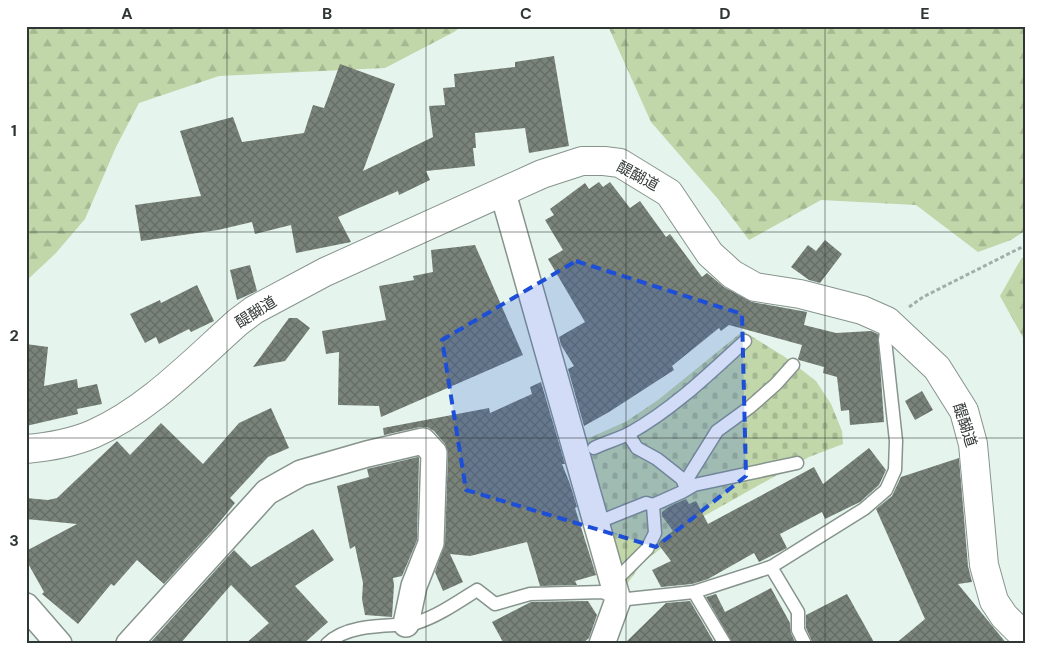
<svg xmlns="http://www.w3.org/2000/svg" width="1052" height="670" font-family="'DM Sans','Noto Sans JP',sans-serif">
  <defs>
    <pattern id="forest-firs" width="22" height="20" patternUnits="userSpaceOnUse" patternTransform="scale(1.25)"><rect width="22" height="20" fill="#c1d6a9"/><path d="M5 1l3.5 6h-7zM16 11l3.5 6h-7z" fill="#a6b892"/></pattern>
    <pattern id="cemetery-stones" width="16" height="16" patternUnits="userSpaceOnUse" patternTransform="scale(1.25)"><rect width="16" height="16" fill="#c1d6a9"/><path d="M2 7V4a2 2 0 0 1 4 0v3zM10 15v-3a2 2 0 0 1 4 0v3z" fill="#a6b892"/></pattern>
    <pattern id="building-cross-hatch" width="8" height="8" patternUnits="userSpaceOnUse" patternTransform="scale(1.25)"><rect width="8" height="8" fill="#79837a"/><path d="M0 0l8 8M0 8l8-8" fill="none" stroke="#646c65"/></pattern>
  </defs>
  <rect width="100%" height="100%" fill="#e5f4ed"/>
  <g fill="url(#forest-firs)">
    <polygon points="26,26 462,26 454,32 385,68 219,76 139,103 116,147 85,219 55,254 26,281"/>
    <polygon points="608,26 1026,26 1026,230 1011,240 978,252 916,205 821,200 749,240 718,199 651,122"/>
    <polygon points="1026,256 1026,343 1000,296 1021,259"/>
  </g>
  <path fill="url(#cemetery-stones)" d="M743,331L785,357L816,381L831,404L842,431L843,444L809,457L704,516L643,562L624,588C611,539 603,489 585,440L627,421L658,400Z"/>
  <g fill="url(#building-cross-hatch)">
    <polygon points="554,56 569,146 529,153 525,128 475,133 476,148 473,148 475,166 426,171 430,180 399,195 398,191 338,217 351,242 296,253 291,225 255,234 252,222 218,230 141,241 135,205 201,196 180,131 233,117 242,142 304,133 313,105 324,108 340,64 395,84 363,171 433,137 429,106 445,105 443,88 455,87 454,74 515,67 515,62"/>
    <polygon points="599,182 603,187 610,182 630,208 640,201 666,237 670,234 702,277 707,273 724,287 752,302 807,312 804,325 836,333 871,331 878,334 884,422 850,425 849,410 841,411 837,377 823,373 824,367 799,360 798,359 802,345 729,325 721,331 719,328 672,366 674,370 609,412 584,426 568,369 574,366 561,345 559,337 585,322 548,259 563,250 545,220 554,215 550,209 585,183 589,189"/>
    <polygon points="825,240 842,254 820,283 809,280 791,267 808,245 816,251"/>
    <polygon points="475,245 523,355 381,417 379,406 338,405 339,352 326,354 322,331 386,320 379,286 414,280 413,276 433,272 431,250"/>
    <polygon points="250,265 257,291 237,300 230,270"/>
    <polygon points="197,285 214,321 191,332 189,329 159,344 156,337 145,343 130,314 160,300 161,303"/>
    <polygon points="289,318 297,318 310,328 285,361 253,367"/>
    <polygon points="26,344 48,347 44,386 77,379 78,388 97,384 102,404 77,409 78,414 26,426"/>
    <polygon points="541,382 565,464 562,464 570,484 577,507 575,508 596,575 575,581 577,585 540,586 527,542 470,556 450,554 463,582 443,591 435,572 445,543 448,453 445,444 434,431 427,427 420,427 384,435 383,428 489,408 490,413 532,394 530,387"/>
    <polygon points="922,391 933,410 915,420 905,401"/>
    <polygon points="271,408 289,448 268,457 230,498 235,503 213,530 164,584 137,560 114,586 111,584 78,624 42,594 44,592 26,560 26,551 77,524 26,519 26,498 48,500 57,498 117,441 130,455 161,423 203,464 239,423"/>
    <polygon points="869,448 886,470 879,485 860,502 825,519 822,512 780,534 787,548 759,562 754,553 708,579 692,584 661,587 652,570 671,561 658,544 661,540 673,531 662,516 662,512 670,506 686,499 689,504 696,501 708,524 814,467 823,484"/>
    <polygon points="418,457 419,458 417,540 402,576 393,578 394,585 392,617 365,615 362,599 363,583 355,546 350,549 337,486 369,477 367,469"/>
    <polygon points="959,458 968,566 972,582 958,584 1007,644 895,644 925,619 876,509 892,496 901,477"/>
    <polygon points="313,529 334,560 295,586 328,622 303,644 245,644 269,623 231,585 180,644 149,644 234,550 251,567"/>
    <polygon points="771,588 790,623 791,633 796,644 733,644 706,597 716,594 725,612"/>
    <polygon points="847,594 875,644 813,644 806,628 806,615"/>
    <polygon points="588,601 597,615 589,638 582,644 504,644 492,622 531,602"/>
    <polygon points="690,601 715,644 624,644 666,603"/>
  </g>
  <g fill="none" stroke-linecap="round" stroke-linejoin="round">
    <defs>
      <g id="lane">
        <polyline points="628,434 637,448 657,459 681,478 688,488"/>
        <path d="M594,448C606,442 619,439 630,433C673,409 709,374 745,341"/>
        <polyline points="684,484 717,431 750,407 776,384 793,365"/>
        <polyline points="596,523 646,503 653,505"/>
        <polyline points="771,567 798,612 798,630 805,644"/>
        <polyline points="613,583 647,549 655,533 653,505 682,492 694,485 797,463"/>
        <polyline points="694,592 725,644"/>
        <path d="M327,644C344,627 375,626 397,625C403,624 410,624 416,623C438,616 458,602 477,590L495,604L530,594L603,592L618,600L694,592L771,567L864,509L886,490L895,470L896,441L885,340L887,322"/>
      </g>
      <g id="street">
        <polyline points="503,193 618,600 602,644"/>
        <polyline points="26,606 59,644"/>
        <polyline points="129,644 267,492 301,473 367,454 423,441 434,453 431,543 414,586 406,624"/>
      </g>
      <path id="secondary" d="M26,449C49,447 72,443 93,434C148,410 194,361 238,322L254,310L325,272L542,174L582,161H604L620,163L669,193L710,254L732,274L755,287L800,294L862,310L887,321L937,368L964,411L973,444L984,565L994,601L1004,616L1026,638"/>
    </defs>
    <use href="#lane" stroke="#86948d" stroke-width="15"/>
    <use href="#street" stroke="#86948d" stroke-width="28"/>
    <use href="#secondary" stroke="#86948d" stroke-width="30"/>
    <polyline stroke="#a2aea9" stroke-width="3" stroke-dasharray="4 2.5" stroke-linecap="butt" points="909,307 923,297 1026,245"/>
    <use href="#lane" stroke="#fff" stroke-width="12"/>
    <use href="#street" stroke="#fff" stroke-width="25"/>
    <use href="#secondary" stroke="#fff" stroke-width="28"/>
  </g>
  <path fill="#1d4ed8" fill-opacity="0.2" stroke="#1d4ed8" stroke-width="4" stroke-dasharray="10 6" stroke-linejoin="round" d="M576,261L742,314L746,476L656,547L466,490L442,340Z"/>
  <path fill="none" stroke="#303634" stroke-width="1" stroke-opacity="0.55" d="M227,26V644M426,26V644M626,26V644M825,26V644M26,232H1026M26,438H1026"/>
  <g text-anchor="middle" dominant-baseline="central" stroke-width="4" stroke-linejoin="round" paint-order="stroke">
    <g font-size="15" fill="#303634" stroke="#fff">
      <text transform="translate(638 176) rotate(28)">醍醐道</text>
      <text transform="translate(256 312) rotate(-32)">醍醐道</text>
      <text transform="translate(965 425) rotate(72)">醍醐道</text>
    </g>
  </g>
  <rect width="1052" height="670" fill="none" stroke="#ffffff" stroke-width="55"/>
  <rect x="28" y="28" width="996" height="614" fill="none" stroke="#303634" stroke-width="2"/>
  <g font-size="16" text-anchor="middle" font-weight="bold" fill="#303634">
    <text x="127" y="19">A</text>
    <text x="327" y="19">B</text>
    <text x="526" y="19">C</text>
    <text x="725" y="19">D</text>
    <text x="925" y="19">E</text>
    <text x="14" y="136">1</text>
    <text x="14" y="341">2</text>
    <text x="14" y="546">3</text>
  </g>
</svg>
